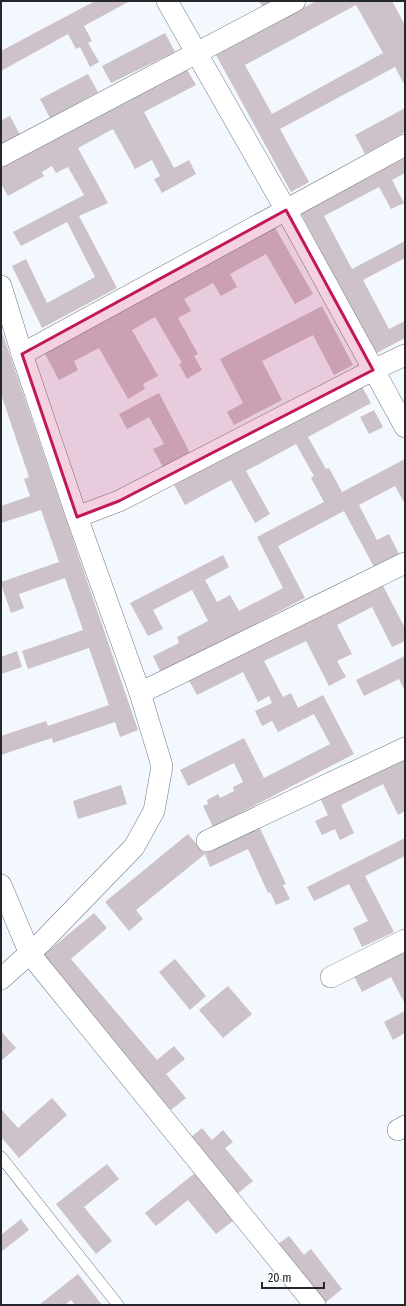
<svg xmlns="http://www.w3.org/2000/svg" width="406" height="1306" font-family="'Fira Sans Condensed',sans-serif">
  <rect width="100%" height="100%" fill="#f2f8fe"/>
  <g fill="#cdc2ca" fill-rule="evenodd">
    <polygon points="95,1 130,1 84,26 92,41 88,43 99,62 90,67 80,47 76,49 68,34 1,71 1,51"/>
    <polygon points="259,1 275,1 263,8"/>
    <path d="M316,1H392L405,25V86L395,67L280,129L309,182L291,192L216,55ZM356,5L383,53L272,114L245,65Z"/>
    <polygon points="165,33 175,52 111,83 102,66"/>
    <polygon points="186,68 196,85 144,112 174,168 189,160 196,174 162,193 154,179 160,176 152,160 135,169 113,129 78,148 108,203 79,216 117,288 42,328 12,266 26,259 47,303 95,277 67,222 21,246 13,232 84,195 68,167 56,173 52,166 42,172 44,176 8,196 1,184 1,168"/>
    <polygon points="88,74 98,92 50,118 40,99"/>
    <polygon points="405,108 405,132 365,154 355,135"/>
    <polygon points="10,116 20,135 1,145 1,118 2,120"/>
    <polygon points="405,152 405,173 392,180 404,203 391,209 379,187 324,216 352,269 405,241 405,258 363,280 389,329 405,321 405,338 375,354 298,208"/>
    <polygon points="273,224 313,294 295,304 266,254 230,274 237,287 221,296 213,283 184,299 191,311 178,318 198,354 194,356 202,370 187,379 179,364 182,363 155,317 132,330 158,376 143,384 145,389 128,399 99,348 74,361 78,370 59,380 44,352"/>
    <polygon points="322,306 353,365 334,375 313,335 262,361 282,400 234,425 227,412 243,403 220,359"/>
    <polygon points="1,329 138,730 120,737 115,722 53,743 52,738 1,755 1,736 46,721 48,726 109,705 89,648 28,669 22,651 83,630 65,578 19,594 24,608 11,613 1,584 1,582 59,562 41,510 1,523 1,506 30,496 24,479 29,477 1,394"/>
    <polygon points="360,383 371,403 308,437 326,469 329,468 342,492 405,459 405,504 395,486 359,505 377,540 389,534 399,554 374,567 344,511 278,546 305,598 161,673 153,656 179,643 177,637 208,621 192,590 153,610 163,629 148,636 130,603 223,555 229,567 205,580 217,602 230,595 239,611 283,588 257,537 324,502 311,478 314,476 296,444 246,471 270,514 255,523 231,480 185,505 174,485"/>
    <polygon points="159,393 190,453 163,467 153,449 164,444 149,417 127,429 119,414"/>
    <polygon points="374,410 383,427 369,434 360,417"/>
    <polygon points="380,580 405,628 405,641 392,647 372,607 337,625 352,654 337,661 346,677 329,686 306,641 264,661 283,697 291,693 298,708 323,695 354,754 213,827 203,806 208,804 207,800 218,794 220,798 234,791 233,787 243,782 234,763 188,786 180,770 244,738 264,778 330,744 314,714 278,732 272,721 262,726 255,711 272,703 269,696 258,702 243,672 197,695 187,677"/>
    <polygon points="17,651 22,667 1,674 1,657"/>
    <polygon points="405,656 405,691 399,679 364,696 356,680"/>
    <polygon points="405,751 405,811 398,815 383,784 341,805 354,833 340,840 335,829 322,835 315,821 328,815 318,794"/>
    <polygon points="121,785 127,804 78,819 73,801"/>
    <polygon points="257,822 286,884 283,885 290,899 276,905 270,892 268,893 248,849 210,867 205,854 136,910 143,919 129,931 105,902 188,834 205,854 201,848"/>
    <polygon points="405,838 405,856 365,876 394,932 362,947 353,928 368,921 349,884 314,901 307,887"/>
    <polygon points="94,913 107,928 71,959 157,1060 174,1046 185,1059 166,1074 186,1098 171,1110 41,957"/>
    <polygon points="405,948 405,1004 391,977 362,992 353,974"/>
    <polygon points="175,959 206,996 190,1010 159,972"/>
    <polygon points="228,986 252,1014 223,1038 199,1010"/>
    <polygon points="405,1011 405,1033 393,1040 384,1022"/>
    <polygon points="1,1031 16,1048 1,1061"/>
    <polygon points="52,1098 67,1115 19,1158 1,1137 1,1109 18,1128"/>
    <polygon points="202,1128 212,1140 223,1130 233,1142 225,1148 253,1181 237,1194 191,1137"/>
    <polygon points="107,1164 119,1179 84,1207 112,1241 96,1254 56,1204"/>
    <polygon points="195,1173 233,1221 216,1234 188,1200 156,1226 145,1213"/>
    <polygon points="21,1219 29,1230 1,1252 1,1235"/>
    <polygon points="289,1236 304,1255 311,1249 342,1289 325,1303 278,1244"/>
    <polygon points="78,1274 102,1305 75,1305 71,1300 65,1305 39,1305"/>
  </g>
  <g fill="none" stroke-linecap="round" stroke-linejoin="round">
    <defs>
      <polyline id="lane" points="1,1157 118,1305"/>
      <g id="street">
        <polyline points="167,1 286,210 405,427"/>
        <polyline points="1,156 295,1"/>
        <polyline points="1,286 22,354 77,517 119,501 373,370 405,355"/>
        <polyline points="22,354 405,145"/>
        <polyline points="140,693 405,563"/>
        <polyline points="207,841 405,748"/>
        <polyline points="1,885 30,954 315,1305"/>
        <polyline points="331,977 405,940"/>
        <polyline points="1,979 42,942 134,847 154,811 162,766 140,693 77,517"/>
        <polyline points="398,1130 405,1126"/>
      </g>
    </defs>
    <use href="#lane" stroke="#737c84" stroke-width="12"/>
    <use href="#street" stroke="#737c84" stroke-width="22"/>
    <use href="#lane" stroke="#fff" stroke-width="11"/>
    <use href="#street" stroke="#fff" stroke-width="21"/>
  </g>
  <path fill="#c2185b" fill-opacity="0.2" stroke="#c2185b" stroke-width="3" stroke-linejoin="round" d="M286,210L373,370L119,501L77,517L22,354Z"/>
  <rect width="406" height="1306" fill="none" stroke="#24272b" stroke-width="4"/>
  <path d="M262 1282v6h62v-6" fill="none" stroke="#24272b" stroke-width="2"/>
  <text x="268" y="1282" font-size="12" fill="#24272b" stroke="#ffffff" stroke-width="3" paint-order="stroke">20 m</text>
</svg>
